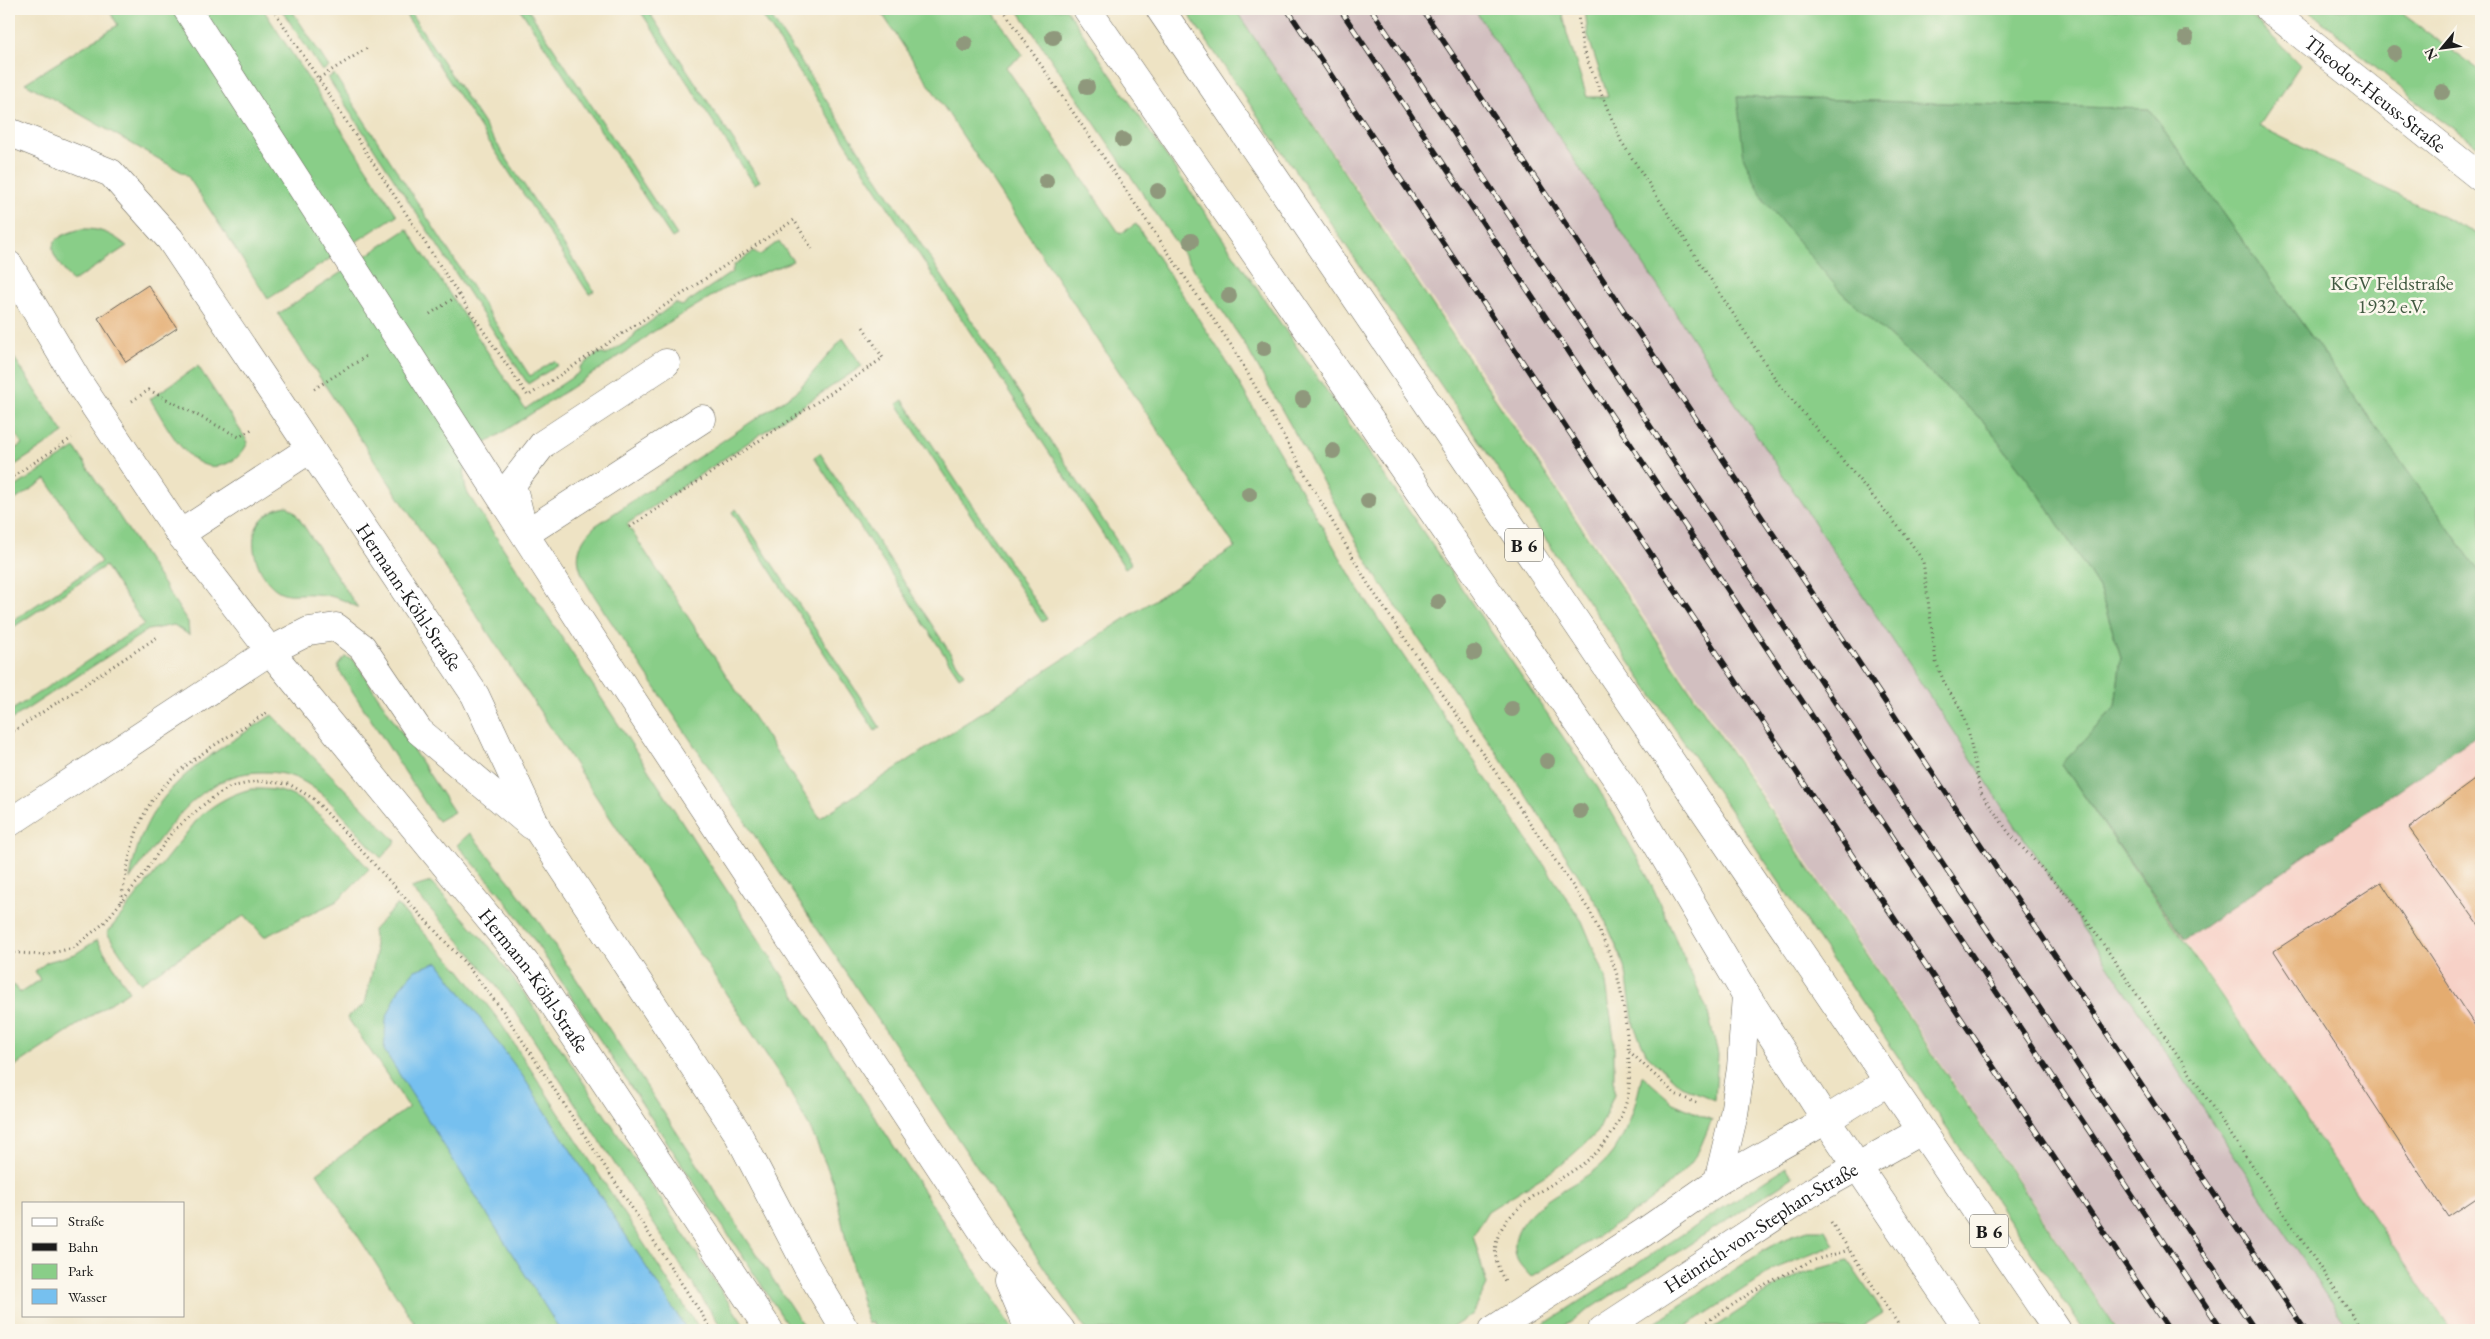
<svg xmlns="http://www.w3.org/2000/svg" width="2490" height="1339" font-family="'EB Garamond',serif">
  <rect width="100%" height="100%" fill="#fbf7ec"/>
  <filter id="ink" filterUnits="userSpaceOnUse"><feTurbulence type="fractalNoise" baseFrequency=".02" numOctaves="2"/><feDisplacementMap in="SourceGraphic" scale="10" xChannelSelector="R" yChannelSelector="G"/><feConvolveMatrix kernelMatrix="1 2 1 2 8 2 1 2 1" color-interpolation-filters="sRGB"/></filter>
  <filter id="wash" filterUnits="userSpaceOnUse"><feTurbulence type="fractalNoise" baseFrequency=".0096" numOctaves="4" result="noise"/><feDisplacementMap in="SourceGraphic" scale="20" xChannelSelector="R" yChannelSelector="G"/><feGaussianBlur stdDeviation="1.12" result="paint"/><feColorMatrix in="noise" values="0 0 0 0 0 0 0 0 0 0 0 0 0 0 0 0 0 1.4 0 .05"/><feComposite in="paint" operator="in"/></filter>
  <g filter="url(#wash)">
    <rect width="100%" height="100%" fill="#eee3c4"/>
    <polygon fill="#f7d1c7" points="2481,732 2481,1330 2451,1330 2185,940"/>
    <polygon fill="#d2bfc0" points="1235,9 1474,9 2350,1330 2118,1330 1468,352"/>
    <g fill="#89ce88" stroke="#527552">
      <polygon points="108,9 263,9 397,215 268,299 187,175 25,83 118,25"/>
      <polygon points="281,9 291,9 329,67 322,71"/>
      <polygon points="402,9 408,9 594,291 589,294"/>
      <polygon points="520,9 528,9 677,235 672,238"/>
      <polygon points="639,9 647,9 760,181 754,184"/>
      <polygon points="758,9 766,9 1132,564 1125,568"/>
      <path d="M879,9H991L1023,55L1006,67L1120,234L1136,224L1225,359L1359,590L1582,921L1605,976L1614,1039V1095L1598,1132L1560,1166L1488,1211L1473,1235L1487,1285L1473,1314L1448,1330H1086L604,611C585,580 562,557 595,526L796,392L843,338L862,366L627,524L820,818L1235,547Z"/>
      <polygon points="1017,9 1066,9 1598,788 1646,873 1707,1009 1718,1054 1715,1100 1681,1086 1647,1055 1634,1026 1625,966 1600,909 1540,816 1377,578 1244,343"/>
      <polygon points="1185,9 1235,9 2117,1330 2084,1330"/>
      <polygon points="1474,9 1562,9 1567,34 1587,97 1608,97 1588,36 1585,9 2245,9 2300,65 2259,126 2481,236 2481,574 2149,109 1737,97 1840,291 1983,421 2040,496 2099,588 2121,657 2115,707 2062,764 2451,1330 2350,1330"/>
      <polygon points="2307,9 2396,9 2481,72 2481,148 2420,104"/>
      <polygon points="334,74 530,376 554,361 558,365 528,384 328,78"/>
      <path d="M81,229C100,228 112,234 127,246L72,282C53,254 37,241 81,229Z"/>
      <path d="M407,229L525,409L580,372V367L599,353L606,355L633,338L635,333L675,303L682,306L732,272L734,265L753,252L760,255L779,241L793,261L727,287L648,335L641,342L474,451C464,465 461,477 468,494L1014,1330H876L872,1322L868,1324L849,1254L833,1181L811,1130L783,1080L278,314Z"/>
      <polygon points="9,350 64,433 9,469 9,453 22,444 9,423"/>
      <path d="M198,366L248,442C244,452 236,460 226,464C190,479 166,423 150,399Z"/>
      <polygon points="903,400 1047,619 1042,622 897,404"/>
      <polygon points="75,448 188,622 189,635 174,625 148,630 9,721 9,712 144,624 105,566 9,630 9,623 101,562 46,479 9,504 9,491"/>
      <polygon points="820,453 964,674 959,677 814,457"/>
      <path d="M287,506L294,511L358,608C340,596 321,593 300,594C293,594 288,595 281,592C260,583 245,543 259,523C265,514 276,507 287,506Z"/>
      <polygon points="736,509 880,727 875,731 732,512"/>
      <polygon points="345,657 354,660 454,812 438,821 433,815 340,672 338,665"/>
      <path d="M272,715L396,841L381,858C360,836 332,798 306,783C293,775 278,772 263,772C199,771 164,835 130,879C145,787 201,762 272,715Z"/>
      <path d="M251,789C263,789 275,789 286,793C317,804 347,845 369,869L337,901L264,937L245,915L140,983L107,933L200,816C216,803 231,794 251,789Z"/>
      <polygon points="470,833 510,882 543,928 806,1330 791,1330 532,937 499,892 457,845"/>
      <polygon points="431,882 489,946 527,997 747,1330 723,1330 513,1008 474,957 411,888"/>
      <polygon points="397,905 459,969 498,1019 700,1330 419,1330 317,1173 409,1107 347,1017 365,1004 376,954 373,930"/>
      <polygon points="97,940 129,991 9,1070 9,988 14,985 20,993 40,980 35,971 47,962 75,954"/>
      <path d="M1642,1075L1673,1103L1712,1120C1707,1130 1703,1142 1698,1152C1666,1201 1581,1246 1531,1277C1526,1271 1517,1263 1516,1256C1505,1211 1572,1189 1599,1167C1625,1145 1636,1106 1642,1075Z"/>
      <polygon points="1786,1167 1793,1177 1558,1330 1535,1330"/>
      <polygon points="1808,1230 1826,1230 1835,1245 1774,1269 1681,1330 1643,1330 1763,1251 1792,1235"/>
      <polygon points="1848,1261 1883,1313 1857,1330 1710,1330 1784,1281 1817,1269"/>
    </g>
    <polygon fill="#6eb174" stroke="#456648" points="1737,97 2149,109 2481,574 2481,732 2185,940 2062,764 2115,707 2121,657 2099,588 2040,496 1983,421 1840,291 1765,202 1744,159"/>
    <polygon fill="#76c0ef" stroke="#496e86" points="438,962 522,1075 687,1330 560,1330 384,1050 386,1019 399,989 415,970"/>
    <g id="blocks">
      <g fill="#e4ac6f">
        <polygon points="148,285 177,328 126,362 98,318"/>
        <polygon points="2481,775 2481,928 2409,828"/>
        <polygon points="2381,882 2481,1035 2481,1195 2448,1217 2274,951"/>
      </g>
    </g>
  </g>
  <g filter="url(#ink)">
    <use href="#blocks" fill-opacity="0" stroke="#666257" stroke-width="1"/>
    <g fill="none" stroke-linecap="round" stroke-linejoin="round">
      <defs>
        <g id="minor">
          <polyline points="187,9 583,625 995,1250 1061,1330"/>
          <path id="s1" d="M2269,9L2481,178"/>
          <path id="s2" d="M9,132L111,173L170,239L475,695L538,830L737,1132L808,1268L845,1330"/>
          <path id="s3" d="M9,265L77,380L180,534L270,651L531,970L769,1330"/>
          <polyline points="520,516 512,484 543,444 666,363"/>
          <polyline points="180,534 310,449"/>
          <polyline points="525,534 702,419"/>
          <polyline points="9,823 270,651 309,631 336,627 362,647 419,731 531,825"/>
          <polyline points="1718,1181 1734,1114 1741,1068 1746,995"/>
          <polyline points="1009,1281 1023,1314 1028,1330"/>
          <polyline points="1493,1330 1643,1233 1718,1181 1826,1120 1889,1081"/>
          <path id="s4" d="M1602,1330L1812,1192L1921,1131"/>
        </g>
        <g id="major">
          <polyline points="1087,9 1628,795 1746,995 1826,1120 1968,1330"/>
          <polyline points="1160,9 2057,1330"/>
        </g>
      </defs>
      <use href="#minor" stroke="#666257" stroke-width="29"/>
      <use href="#major" stroke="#666257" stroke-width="29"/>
      <g stroke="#666257" stroke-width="3" stroke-dasharray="1 4" stroke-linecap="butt">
        <polyline points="273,9 459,295 427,316"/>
        <path d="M1003,9L1235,351L1368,584L1591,913C1599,932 1609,950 1615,969C1624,993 1634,1077 1627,1100C1620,1123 1607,1145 1588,1160C1552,1189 1467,1219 1505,1281"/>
        <polyline points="1577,9 1583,50 1621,141 1778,383 1906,536 1923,561 1936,662 1946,687 1961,709 1969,734 1980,791 2009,833 2081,911 2362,1330"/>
        <polyline points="319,78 369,47"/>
        <polyline points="459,295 528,396 794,220 812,249"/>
        <polyline points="314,389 368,355"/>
        <polyline points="132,401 149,390 239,437 254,428"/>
        <polyline points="9,479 72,438"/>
        <polyline points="630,527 883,358 863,327"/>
        <polyline points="9,734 159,636"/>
        <path d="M121,901C127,870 131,837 147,809C171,766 228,738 269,711"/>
        <polyline points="9,952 43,955 73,948 104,923 143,875 172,832 208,801 230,787 259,781 289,784 314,799 464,962 503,1011 712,1330"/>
        <polyline points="1629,1051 1675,1094 1699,1104"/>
        <polyline points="1831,1222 1902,1330"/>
        <polyline points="1694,1330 1760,1287 1811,1261 1849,1250"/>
      </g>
      <use href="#minor" stroke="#fff" stroke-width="28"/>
      <use href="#major" stroke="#fff" stroke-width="28"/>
      <defs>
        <g id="rail">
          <polyline points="1287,9 2169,1330"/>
          <polyline points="1340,9 2222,1330"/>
          <polyline points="1371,9 2255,1330"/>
          <polyline points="1422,9 2305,1330"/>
        </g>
      </defs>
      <use href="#rail" stroke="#1c1c1c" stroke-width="5.5"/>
      <use href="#rail" stroke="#fbf7ec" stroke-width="4" stroke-dasharray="11" stroke-linecap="butt"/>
    </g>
    <g fill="#8f987c">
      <circle cx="1053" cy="37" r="8"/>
      <circle cx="2186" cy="38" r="8"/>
      <circle cx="965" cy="44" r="8"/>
      <circle cx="2394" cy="53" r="8"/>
      <circle cx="1087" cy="87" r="8"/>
      <circle cx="2442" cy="92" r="8"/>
      <circle cx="1123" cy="140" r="8"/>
      <circle cx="1046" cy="181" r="8"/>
      <circle cx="1158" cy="191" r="8"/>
      <circle cx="1191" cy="241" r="8"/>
      <circle cx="1229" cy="296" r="8"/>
      <circle cx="1264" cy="348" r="8"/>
      <circle cx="1303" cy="399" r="8"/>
      <circle cx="1333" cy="451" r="8"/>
      <circle cx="1249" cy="494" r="8"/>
      <circle cx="1368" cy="501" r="8"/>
      <circle cx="1438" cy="602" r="8"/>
      <circle cx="1474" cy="653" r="8"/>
      <circle cx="1512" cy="709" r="8"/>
      <circle cx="1547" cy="761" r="8"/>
      <circle cx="1580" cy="811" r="8"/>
    </g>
  </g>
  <g text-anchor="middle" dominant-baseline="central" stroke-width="5" stroke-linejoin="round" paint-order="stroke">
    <g fill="#fbf7ec" stroke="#5f5e5a" stroke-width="1">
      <rect x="1505" y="528.5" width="38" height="33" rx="4"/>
      <rect x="1970" y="1214.5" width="38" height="33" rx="4"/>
    </g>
    <g font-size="19" font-weight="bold" fill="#1c1c1c">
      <text x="1524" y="545">B 6</text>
      <text x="1989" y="1231">B 6</text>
    </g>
    <g font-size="20" fill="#1c1c1c" stroke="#fbf7ec">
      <text stroke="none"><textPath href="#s1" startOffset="136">Theodor-Heuss-Straße</textPath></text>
      <text stroke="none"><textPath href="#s2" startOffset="629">Hermann-Köhl-Straße</textPath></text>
      <text stroke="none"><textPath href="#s3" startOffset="889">Hermann-Köhl-Straße</textPath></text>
      <text stroke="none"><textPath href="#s4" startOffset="189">Heinrich-von-Stephan-Straße</textPath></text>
    </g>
    <g font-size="20" fill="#425a42" stroke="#fbf7ec">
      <text x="2392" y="283">KGV Feldstraße<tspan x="2392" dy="23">1932 e.V.</tspan></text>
    </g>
  </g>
  <rect width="2490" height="1339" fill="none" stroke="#fbf7ec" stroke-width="30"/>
  <rect x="22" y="1202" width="162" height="115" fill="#fbf7ec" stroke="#a29f99"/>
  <rect x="32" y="1218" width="25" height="8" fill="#ffffff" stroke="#a29f99"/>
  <text x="68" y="1226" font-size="15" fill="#1c1c1c">Straße</text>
  <rect x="32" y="1243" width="25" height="8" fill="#1c1c1c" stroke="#a29f99"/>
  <text x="68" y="1252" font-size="15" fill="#1c1c1c">Bahn</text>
  <rect x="32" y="1264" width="25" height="15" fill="#89ce88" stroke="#a29f99"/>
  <text x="68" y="1276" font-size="15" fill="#1c1c1c">Park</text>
  <rect x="32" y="1289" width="25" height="15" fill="#76c0ef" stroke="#a29f99"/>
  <text x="68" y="1302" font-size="15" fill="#1c1c1c">Wasser</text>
  <g transform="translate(2442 48) rotate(241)" stroke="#fbf7ec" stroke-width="4" paint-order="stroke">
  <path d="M0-4L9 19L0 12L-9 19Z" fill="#1c1c1c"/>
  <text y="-8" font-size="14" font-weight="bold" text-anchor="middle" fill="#1c1c1c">N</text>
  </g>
</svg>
